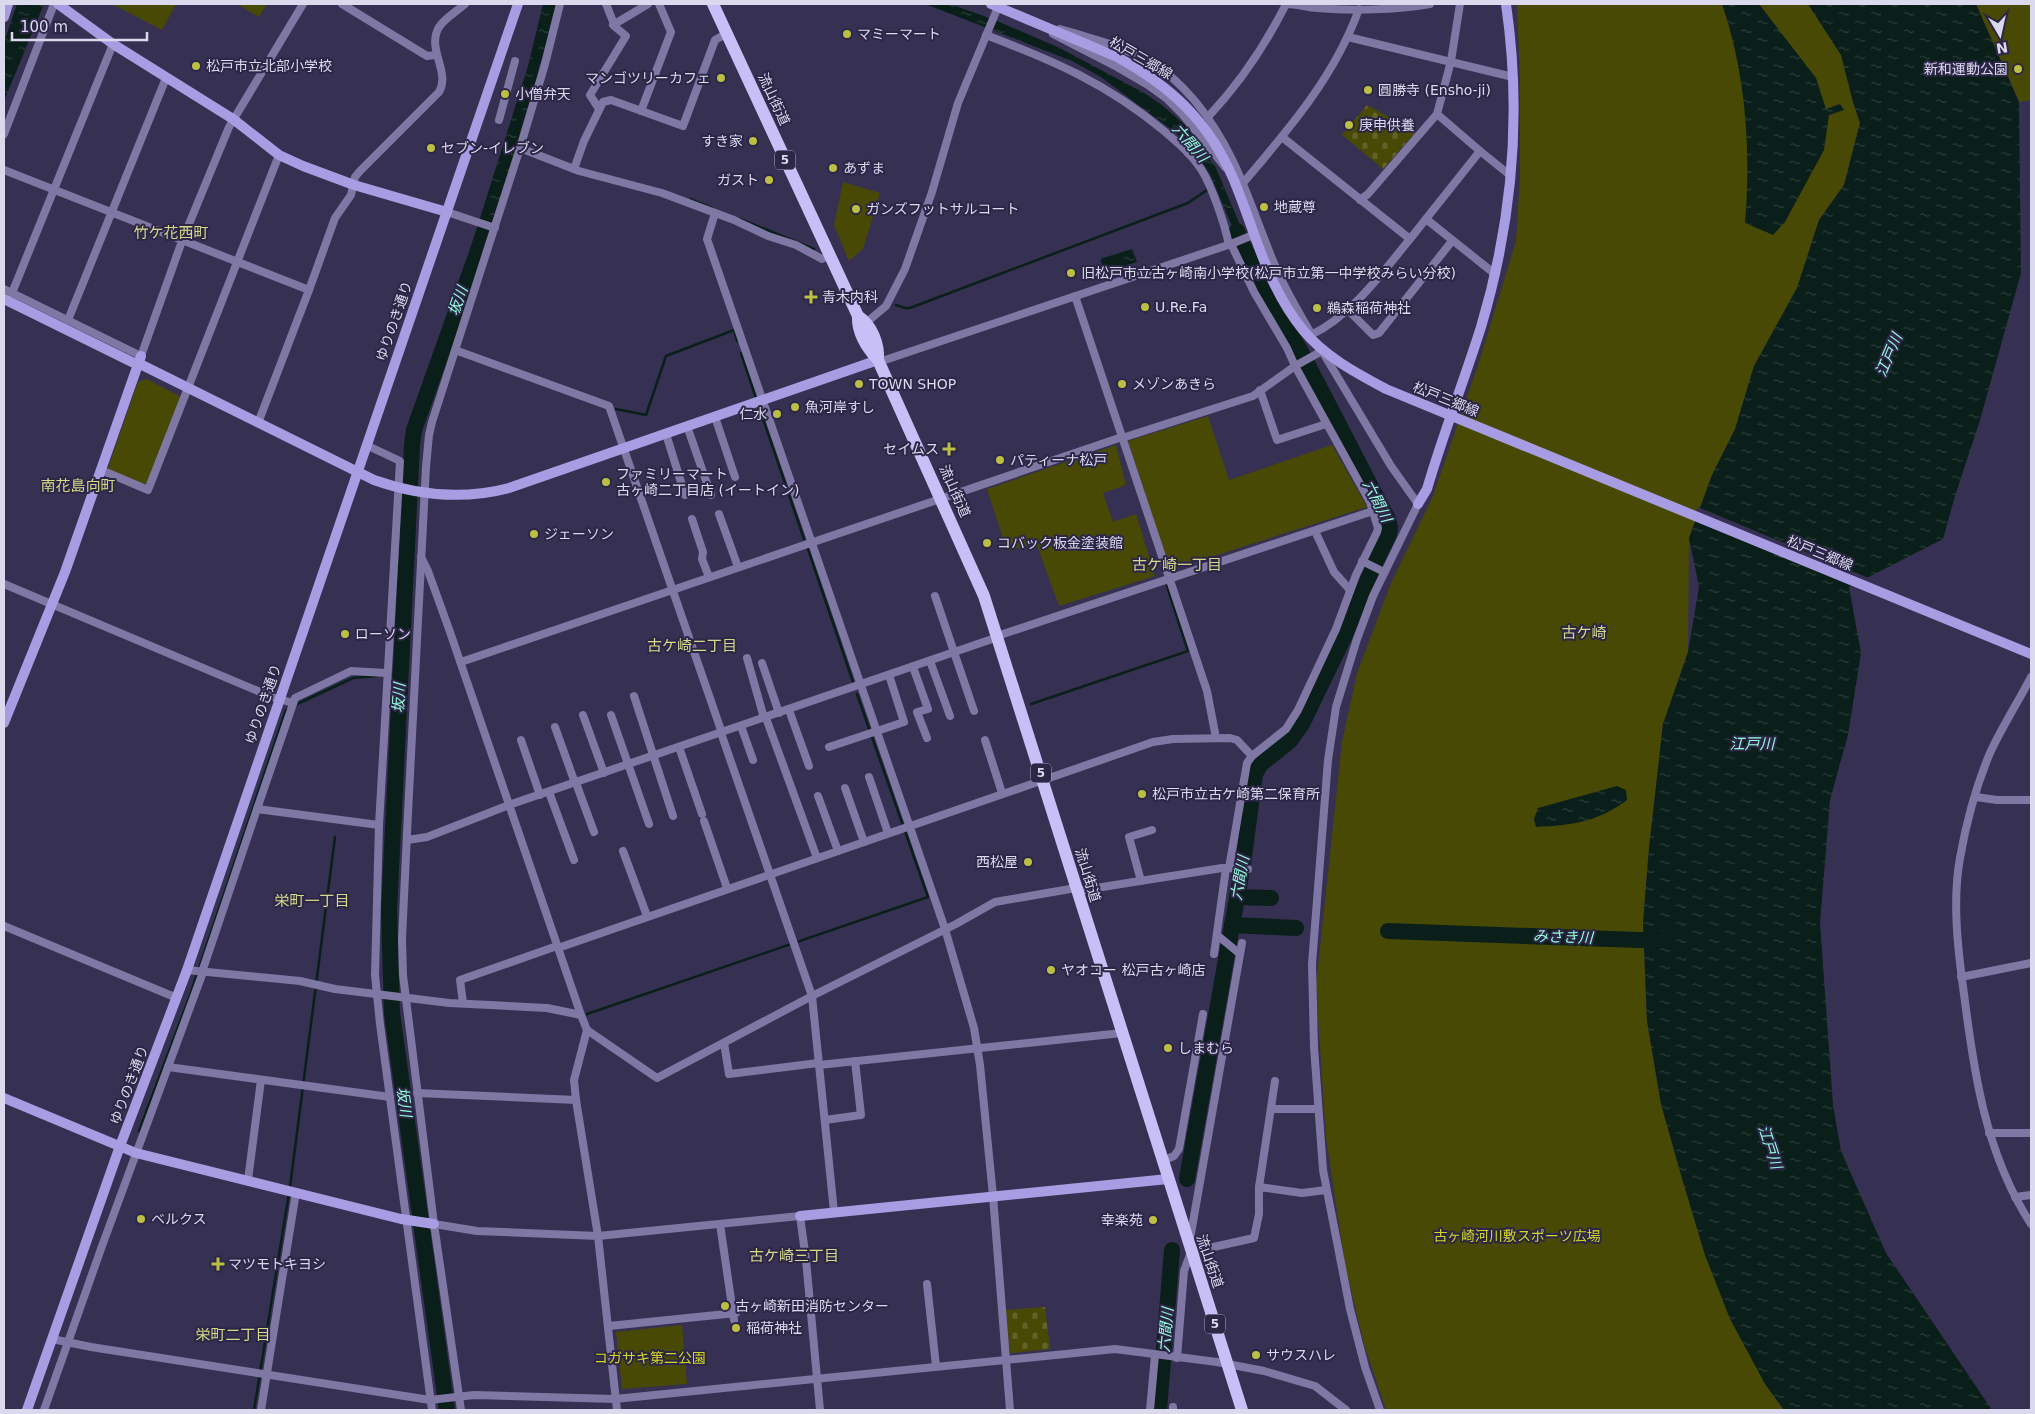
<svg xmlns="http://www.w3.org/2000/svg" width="2035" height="1414" font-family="'DejaVu Sans','Noto Sans JP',sans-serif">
  <defs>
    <pattern id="cemetery-stones" width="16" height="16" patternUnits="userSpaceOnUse" patternTransform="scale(1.25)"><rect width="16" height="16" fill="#484905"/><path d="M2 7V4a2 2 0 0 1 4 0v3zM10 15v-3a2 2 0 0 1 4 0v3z" fill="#62632a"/></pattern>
    <pattern id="water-ripples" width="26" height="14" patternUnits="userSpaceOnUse" patternTransform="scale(1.25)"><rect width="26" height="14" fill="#0a1f19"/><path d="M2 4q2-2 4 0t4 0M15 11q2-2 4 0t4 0" fill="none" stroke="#2d3f3b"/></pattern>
  </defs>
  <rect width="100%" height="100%" fill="#363052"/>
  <g fill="#484905">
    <polygon points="112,4 176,4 162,30"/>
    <polygon points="237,4 267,4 259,17"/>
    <polygon points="1517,4 1808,4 1841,55 1853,102 1860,123 1844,185 1819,220 1797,288 1754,366 1735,429 1712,475 1689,538 1688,652 1663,724 1649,848 1643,923 1647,1021 1661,1104 1681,1175 1705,1255 1765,1384 1784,1410 1386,1410 1364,1344 1345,1264 1326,1138 1316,985 1342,742 1357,673 1391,583 1433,496 1479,362 1516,241 1520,179 1520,79"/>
    <polygon points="1976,4 2031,4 2031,100 2019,102"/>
    <polygon points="843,182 880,193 863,249 849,261 834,225"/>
    <polygon points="147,379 181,397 148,483 142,484 111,471 108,468 138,382"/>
    <polygon points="1208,416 1229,480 1332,445 1367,507 1170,570 1128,441"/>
    <polygon points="1116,445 1126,485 1103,493 1113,522 1136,514 1155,576 1059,606 1036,543 1007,551 987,489"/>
    <polygon points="682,1325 687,1384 622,1389 616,1332"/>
  </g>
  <g fill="url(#cemetery-stones)">
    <polygon points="1367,105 1416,132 1383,169 1342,135"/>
    <polygon points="1045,1307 1050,1349 1010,1353 1006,1310"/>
  </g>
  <g fill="url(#water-ripples)">
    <polygon points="17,4 44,4 4,101 4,42"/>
    <polygon points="543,4 556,4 527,115 482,261 468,256 528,66"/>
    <polygon points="925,4 950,4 995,20 1060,48 1146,94 1162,105 1185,125 1216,168 1250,249 1243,252 1210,174 1196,153 1176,133 1101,77 1072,61"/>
    <path d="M1722,4H1759L1816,78L1826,109L1840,104L1844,110L1829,115L1824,150L1785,222L1773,235L1745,223C1751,149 1746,74 1722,4Z"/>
    <polygon points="1808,4 1976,4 2019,102 2021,273 1980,420 1955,496 1943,539 1849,587 1861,653 1848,735 1830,800 1820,923 1833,1105 1841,1151 1886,1253 1992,1410 1784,1410 1765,1384 1730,1319 1705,1255 1681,1175 1661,1104 1647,1021 1643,923 1649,848 1663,724 1688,652 1699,587 1689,538 1712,475 1735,429 1754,366 1797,288 1819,220 1844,185 1860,123 1853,102 1841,55"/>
    <polygon points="1132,249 1137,262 1105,273 1100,259"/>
    <path d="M1617,786L1626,790L1627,800C1597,822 1574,825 1536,827L1534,819L1538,808Z"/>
  </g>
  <polygon fill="#363052" points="1698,507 1871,579 1855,587 1693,520"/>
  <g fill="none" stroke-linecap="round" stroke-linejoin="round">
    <g stroke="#0a1f19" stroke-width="2.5">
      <polyline points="690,199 712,208"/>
      <polyline points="740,219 814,249"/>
      <polyline points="896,305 905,308 910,308 1188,203 1210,188"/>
      <polyline points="741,353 756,398"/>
      <polyline points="758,404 804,539"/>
      <polyline points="616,409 646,415 666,356 734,330 737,341"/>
      <polyline points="808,549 853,682"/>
      <polyline points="389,675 400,674"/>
      <polyline points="1031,704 1188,651 1167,586"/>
      <polyline points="295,705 353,678 376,676"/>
      <polyline points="587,1014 928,897 857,694"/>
      <polyline points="139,1131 189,998 286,710 290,708"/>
      <polyline points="290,1187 335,837"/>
      <polyline points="254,1410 289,1193"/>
    </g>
    <g stroke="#0a1f19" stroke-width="16">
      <polyline points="1237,897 1271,898"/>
      <polyline points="1232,925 1296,928"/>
      <polyline points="1388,931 1639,940 1665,939"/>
      <path d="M1187,1179L1243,864L1255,774L1261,764L1290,741L1302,724L1345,635L1371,572L1389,534L1390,527L1388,519C1359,465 1332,410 1303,356C1281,315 1254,275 1237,231"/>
      <polyline points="447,1410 392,1013 389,910 412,445 414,430 482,239"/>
      <polyline points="1159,1410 1172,1250"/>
    </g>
    <g stroke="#7f78a4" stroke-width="8">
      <polyline points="342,4 427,56 436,55"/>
      <polyline points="606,4 614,24"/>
      <path d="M1060,29C1092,38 1124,47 1152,63C1169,73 1183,87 1195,101C1238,153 1250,207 1276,268C1286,291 1299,313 1312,335"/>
      <polyline points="1053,34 1117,67 1148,85 1166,98 1183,115 1225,167"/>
      <path d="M986,35C1054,61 1108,84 1164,131C1178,143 1191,154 1201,169C1212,186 1225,225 1229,245"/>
      <polyline points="1348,37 1513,77"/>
      <polyline points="599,109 590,95 626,36 613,25 648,4"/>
      <polyline points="641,111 671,32 659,4"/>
      <polyline points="1437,114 1480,151"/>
      <path d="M1208,117C1240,83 1265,46 1286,4C1296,4 1307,7 1317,8C1352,11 1396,10 1430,4"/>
      <polyline points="499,120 515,61"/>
      <polyline points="4,134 54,4"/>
      <path d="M1282,137L1410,239C1383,272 1351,316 1311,335"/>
      <polyline points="520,148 579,171 662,193 734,220 768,236 796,245 822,259 830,255"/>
      <polyline points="1188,153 1207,135"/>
      <polyline points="574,169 584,141 603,102 611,100 683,126 715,40 726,34"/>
      <polyline points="4,170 309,290"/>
      <path d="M1244,182C1289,129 1335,76 1359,9"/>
      <polyline points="1360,200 1368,194 1437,114 1451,61 1460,4"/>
      <polyline points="447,212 495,228"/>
      <polyline points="715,213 707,239 945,929 974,1028 980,1065 993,1196 1010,1410"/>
      <polyline points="1426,219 1495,274"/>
      <polyline points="1410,239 1480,151 1511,176"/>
      <polyline points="4,289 141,356 182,241 229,127 303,4"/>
      <polyline points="12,293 113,44"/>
      <polyline points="1075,296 1207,691 1216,738"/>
      <polyline points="1347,309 1373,335 1379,333 1452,241"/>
      <polyline points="68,320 166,78"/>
      <polyline points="867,322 886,306 905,269 932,192 958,103 998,7"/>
      <polyline points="455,350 609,406 722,733"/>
      <polyline points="1322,351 1391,466 1418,504 1373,596 1357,639 1336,707 1328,760 1312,964 1314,1047 1323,1170 1350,1309 1365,1367 1380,1410"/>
      <polyline points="879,362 1231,244 1258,233"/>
      <polyline points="1260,390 1277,440 1326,424"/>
      <polyline points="715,417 735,477"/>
      <path d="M258,423L309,290L335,218L351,195L355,177L360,171L439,92C451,72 426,49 439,27C445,18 457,11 465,4"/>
      <polyline points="687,426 711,495"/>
      <polyline points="666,434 685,495"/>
      <polyline points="1122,438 1253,396 1295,366 1287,348 1254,292 1231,244"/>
      <polyline points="366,445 400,461 379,825 375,975 380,1024 432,1410"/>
      <polyline points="101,470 148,490 279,155"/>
      <polyline points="719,514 738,567"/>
      <polyline points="692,519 703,552 702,559 709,577"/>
      <polyline points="1315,531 1334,572 1350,590"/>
      <polyline points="421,557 428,571 450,632 581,1015"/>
      <polyline points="1362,561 1384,572"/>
      <polyline points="4,584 272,697 293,703"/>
      <polyline points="935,596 974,711"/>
      <polyline points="997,636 1373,511"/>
      <polyline points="747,658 764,718"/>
      <polyline points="930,661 950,716"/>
      <polyline points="461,662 1122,437"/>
      <polyline points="762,663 779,713"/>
      <polyline points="913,667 928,709 917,712 927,738"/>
      <path d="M2031,677C2018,702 2002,727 1990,753C1976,786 1966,824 1960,858C1952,901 1958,951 1964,994C1974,1074 1986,1155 2031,1224"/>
      <polyline points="634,696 673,816"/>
      <polyline points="789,710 809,766"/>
      <polyline points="583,715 604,773"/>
      <polyline points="611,715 649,824"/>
      <polyline points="766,718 817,858"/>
      <polyline points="741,726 753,760"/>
      <polyline points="555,727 575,783"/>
      <polyline points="721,733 812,996 834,1212"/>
      <polyline points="521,740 540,795"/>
      <polyline points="985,740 1002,793"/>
      <polyline points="679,747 702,814"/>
      <polyline points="829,747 904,722 889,675"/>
      <polyline points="869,777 888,833"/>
      <polyline points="576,783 594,832"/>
      <polyline points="845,788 864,842"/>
      <polyline points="549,792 574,860"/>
      <polyline points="818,796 838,851"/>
      <polyline points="1976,797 1997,800 2031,800"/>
      <polyline points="257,809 295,698 351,671 386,673"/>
      <polyline points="704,821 727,888"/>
      <polyline points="407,840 427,837 509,805 998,637"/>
      <polyline points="623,851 647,916"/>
      <polyline points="1229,868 1247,763 1252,756 1286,729 1298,710 1336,629 1356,575 1377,532 1378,528 1370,502 1295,366 1322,351"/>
      <polyline points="1141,881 1129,837 1152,830"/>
      <polyline points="1077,891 1222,868 1248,869"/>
      <polyline points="4,926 177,998"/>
      <polyline points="1217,935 1240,954"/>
      <polyline points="558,948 1153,742 1173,739 1230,738 1237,740 1252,756"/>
      <polyline points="1214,954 1226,868"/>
      <polyline points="187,970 300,981 335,989 449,1003 547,1008 581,1015 587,1030 574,1080 576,1100 598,1236 617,1410"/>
      <polyline points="202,972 257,809 379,825"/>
      <polyline points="1961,977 2031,963"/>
      <polyline points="812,996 956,924 995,902 1076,888"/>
      <polyline points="463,1003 460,980 557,946"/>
      <polyline points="587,1030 657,1078 812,996"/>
      <polyline points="724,1043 729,1074 818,1063"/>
      <polyline points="819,1065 1122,1033"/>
      <polyline points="168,1067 390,1097"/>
      <polyline points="417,1093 576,1100"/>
      <polyline points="1271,1109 1318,1109"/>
      <polyline points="825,1120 861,1115 855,1061"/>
      <polyline points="1989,1133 2031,1133"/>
      <polyline points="1162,1161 1174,1156 1179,1149 1203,1014"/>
      <polyline points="248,1180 261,1080"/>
      <polyline points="1259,1187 1275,1081"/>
      <polyline points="2015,1197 2031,1195"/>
      <polyline points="434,1224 477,1231 598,1236 800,1216 806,1260 820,1410"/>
      <polyline points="720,1224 734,1320"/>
      <polyline points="1190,1239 1242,943"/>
      <polyline points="927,1284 936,1366"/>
      <polyline points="609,1326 736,1313"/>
      <polyline points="52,1339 91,1347 430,1400 474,1395 615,1399 1115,1349 1217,1362 1264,1371 1315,1386 1346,1410"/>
      <polyline points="1177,1358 1184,1271 1191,1252 1254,1238 1259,1214 1259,1187 1302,1193 1326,1190"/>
      <polyline points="44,1410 102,1246 203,972"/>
      <polyline points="261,1410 296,1192"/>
      <polyline points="461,1410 434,1224 403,975 402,939 408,813 426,467 429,435 432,422 520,148 545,64 560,4"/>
      <polyline points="1150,1410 1155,1355"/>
      <polyline points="1173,1410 1173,1407"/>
    </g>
    <g stroke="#a89de3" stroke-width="10">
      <polyline points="58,4 113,44 233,119 279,155 303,166 354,185 447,212"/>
      <polyline points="991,4 1117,57"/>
      <polyline points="4,17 8,4"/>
      <polyline points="4,299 138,365"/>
      <path d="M138,363L374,480C419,496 463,500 509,488L878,360"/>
      <path d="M1418,504L1427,489C1443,434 1464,381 1481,327C1513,220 1522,114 1506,4"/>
      <polyline points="4,723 65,572 141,356"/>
      <polyline points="4,1098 136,1153 401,1219 434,1224"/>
      <polyline points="800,1216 1168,1179"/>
      <polyline points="27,1410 120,1146 187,970 518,4"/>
    </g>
    <g stroke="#c7bff6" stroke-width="12">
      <path d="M713,4L858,316C857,333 867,348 878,360L984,596L1242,1410"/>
      <path d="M858,316C872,325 879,344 878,360"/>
    </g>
    <path stroke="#a89de3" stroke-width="10" d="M1117,57C1172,87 1208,121 1233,178C1255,230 1266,285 1303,330C1324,356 1356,373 1386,389L2031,654"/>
  </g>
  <g fill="#bbc044" stroke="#2c2647" stroke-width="2">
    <circle cx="847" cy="34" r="5"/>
    <circle cx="196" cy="66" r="5"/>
    <circle cx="2018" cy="69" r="5"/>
    <circle cx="721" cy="78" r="5"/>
    <circle cx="1368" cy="90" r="5"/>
    <circle cx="505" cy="94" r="5"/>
    <circle cx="1349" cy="125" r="5"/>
    <circle cx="753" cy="141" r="5"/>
    <circle cx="431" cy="148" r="5"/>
    <circle cx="833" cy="168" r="5"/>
    <circle cx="769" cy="180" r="5"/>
    <circle cx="1264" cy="207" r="5"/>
    <circle cx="856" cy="209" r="5"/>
    <circle cx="1071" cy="273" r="5"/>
    <path d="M808.5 289.5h5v5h5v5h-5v5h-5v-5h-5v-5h5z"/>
    <circle cx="1145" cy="307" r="5"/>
    <circle cx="1317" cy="308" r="5"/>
    <circle cx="859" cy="384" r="5"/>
    <circle cx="1122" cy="384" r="5"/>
    <circle cx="795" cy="407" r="5"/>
    <circle cx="777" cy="414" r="5"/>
    <path d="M946.5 441.5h5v5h5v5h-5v5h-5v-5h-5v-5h5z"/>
    <circle cx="1000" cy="460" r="5"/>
    <circle cx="606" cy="482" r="5"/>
    <circle cx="534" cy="534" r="5"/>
    <circle cx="987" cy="543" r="5"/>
    <circle cx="345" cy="634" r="5"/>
    <circle cx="1142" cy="794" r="5"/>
    <circle cx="1028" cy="862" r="5"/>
    <circle cx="1051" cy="970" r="5"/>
    <circle cx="1168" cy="1048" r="5"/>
    <circle cx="141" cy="1219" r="5"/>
    <circle cx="1153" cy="1220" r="5"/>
    <path d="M215.5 1256.5h5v5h5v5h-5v5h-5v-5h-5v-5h5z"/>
    <circle cx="725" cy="1306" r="5"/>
    <circle cx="736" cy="1328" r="5"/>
    <circle cx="1256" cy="1355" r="5"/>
  </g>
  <g text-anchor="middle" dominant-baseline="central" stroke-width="4" stroke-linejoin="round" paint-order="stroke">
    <g fill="#2c2647" stroke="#a6a3bc" stroke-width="1">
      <rect x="775" y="150.5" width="20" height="19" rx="4"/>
      <rect x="1031" y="763.5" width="20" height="19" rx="4"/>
      <rect x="1205" y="1314.5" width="20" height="19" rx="4"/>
    </g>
    <g font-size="12" font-weight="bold" fill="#dbd9ee">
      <text x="785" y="160">5</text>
      <text x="1041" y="773">5</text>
      <text x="1215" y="1324">5</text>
    </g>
    <g font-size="14" fill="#dbd9ee" stroke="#2c2647" text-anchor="start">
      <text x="857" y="34">マミーマート</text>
      <text x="206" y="66">松戸市立北部小学校</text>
      <text x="2008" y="69" text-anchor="end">新和運動公園</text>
      <text x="711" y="78" text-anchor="end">マンゴツリーカフェ</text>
      <text x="1378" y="90">圓勝寺 (Ensho-ji)</text>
      <text x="515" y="94">小僧弁天</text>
      <text x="1359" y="125">庚申供養</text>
      <text x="743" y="141" text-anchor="end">すき家</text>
      <text x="441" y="148">セブン-イレブン</text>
      <text x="843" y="168">あずま</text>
      <text x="759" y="180" text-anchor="end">ガスト</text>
      <text x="1274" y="207">地蔵尊</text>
      <text x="866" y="209">ガンズフットサルコート</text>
      <text x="1081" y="273">旧松戸市立古ヶ崎南小学校(松戸市立第一中学校みらい分校)</text>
      <text x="822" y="297">青木内科</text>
      <text x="1155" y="307">U.Re.Fa</text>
      <text x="1327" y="308">鵜森稲荷神社</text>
      <text x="869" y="384">TOWN SHOP</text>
      <text x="1132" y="384">メゾンあきら</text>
      <text x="805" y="407">魚河岸すし</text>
      <text x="767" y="414" text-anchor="end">仁水</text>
      <text x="939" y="449" text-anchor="end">セイムス</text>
      <text x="1010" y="460">パティーナ松戸</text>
      <text x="616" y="474">ファミリーマート<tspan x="616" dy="16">古ヶ崎二丁目店 (イートイン)</tspan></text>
      <text x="544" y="534">ジェーソン</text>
      <text x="997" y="543">コバック板金塗装館</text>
      <text x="355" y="634">ローソン</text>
      <text x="1152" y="794">松戸市立古ケ崎第二保育所</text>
      <text x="1018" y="862" text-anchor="end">西松屋</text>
      <text x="1061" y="970">ヤオコー 松戸古ヶ崎店</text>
      <text x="1178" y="1048">しまむら</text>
      <text x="151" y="1219">ベルクス</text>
      <text x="1143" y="1220" text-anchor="end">幸楽苑</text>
      <text x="228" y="1264">マツモトキヨシ</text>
      <text x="735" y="1306">古ヶ崎新田消防センター</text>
      <text x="746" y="1328">稲荷神社</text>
      <text x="1266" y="1355">サウスハレ</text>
    </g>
    <g font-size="14" fill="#dbd9ee" stroke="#2c2647">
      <text transform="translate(1141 58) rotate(30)">松戸三郷線</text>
      <text transform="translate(774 99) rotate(65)">流山街道</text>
      <text transform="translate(394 321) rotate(-71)">ゆりのき通り</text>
      <text transform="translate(1446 399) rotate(22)">松戸三郷線</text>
      <text transform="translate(955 491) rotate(66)">流山街道</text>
      <text transform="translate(1820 553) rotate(22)">松戸三郷線</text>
      <text transform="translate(263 704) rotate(-71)">ゆりのき通り</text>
      <text transform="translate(1088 875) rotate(73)">流山街道</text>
      <text transform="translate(129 1085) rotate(-69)">ゆりのき通り</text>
      <text transform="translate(1210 1261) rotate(71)">流山街道</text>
    </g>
    <g font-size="14" fill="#d2d726" stroke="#2c2647">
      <text x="1517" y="1236">古ヶ崎河川敷スポーツ広場</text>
      <text x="650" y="1358">コガサキ第二公園</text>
    </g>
    <g font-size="15" font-style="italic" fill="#93fad9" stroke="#2c2647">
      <text transform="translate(1190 143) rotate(49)">六間川</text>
      <text transform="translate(458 301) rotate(-71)">坂川</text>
      <text transform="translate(1889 355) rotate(-67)">江戸川</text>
      <text transform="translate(1377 501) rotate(63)">六間川</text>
      <text transform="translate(399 698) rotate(-87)">坂川</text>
      <text x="1752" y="744">江戸川</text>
      <text transform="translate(1240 878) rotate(-80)">六間川</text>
      <text transform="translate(1563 937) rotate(2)">みさき川</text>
      <text transform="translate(404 1102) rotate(82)">坂川</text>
      <text transform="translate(1770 1147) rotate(72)">江戸川</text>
      <text transform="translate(1166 1330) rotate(-85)">六間川</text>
    </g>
    <g font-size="15" fill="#d4d98b" stroke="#2c2647">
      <text x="171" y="233">竹ケ花西町</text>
      <text x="78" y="486">南花島向町</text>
      <text x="1177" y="565">古ケ崎一丁目</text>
      <text x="1584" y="633">古ケ崎</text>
      <text x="692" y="646">古ケ崎二丁目</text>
      <text x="312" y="901">栄町一丁目</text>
      <text x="794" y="1256">古ケ崎三丁目</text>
      <text x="233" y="1335">栄町二丁目</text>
    </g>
  </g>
  <rect width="2035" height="1414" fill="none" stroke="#dbd9ee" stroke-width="10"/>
  <g transform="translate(2000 35) rotate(171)" stroke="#2c2647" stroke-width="4" paint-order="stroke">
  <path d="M0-4L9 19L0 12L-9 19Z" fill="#dbd9ee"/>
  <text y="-8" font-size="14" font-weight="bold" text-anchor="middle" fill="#dbd9ee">N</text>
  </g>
  <path d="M12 32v8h135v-8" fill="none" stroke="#dbd9ee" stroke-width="2.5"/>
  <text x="20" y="32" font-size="15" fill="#dbd9ee" stroke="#2c2647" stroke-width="4" paint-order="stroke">100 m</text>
</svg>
